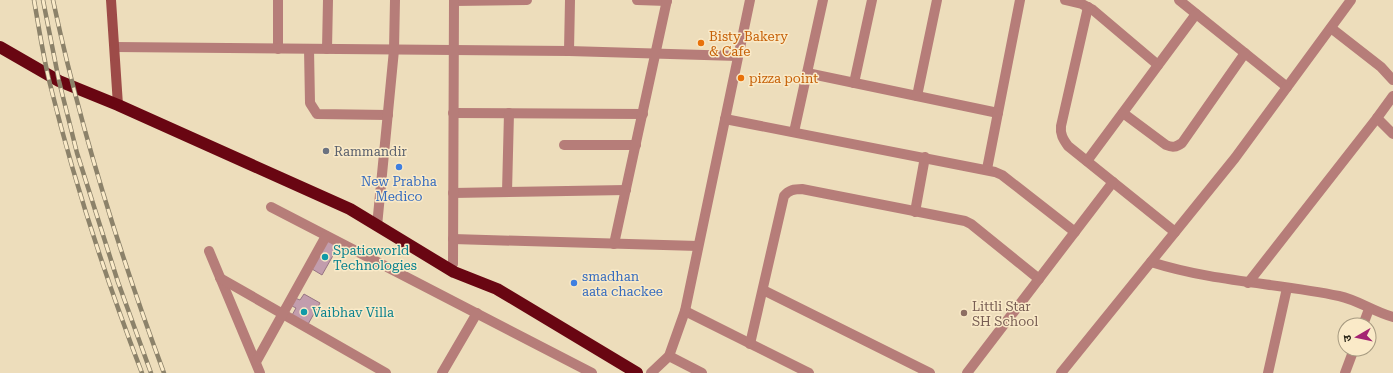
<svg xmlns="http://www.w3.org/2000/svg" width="1393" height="373" font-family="'Roboto Serif','Noto Sans Devanagari',serif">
  <rect width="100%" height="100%" fill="#edddbb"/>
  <g fill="#c29dad" stroke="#977483">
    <polygon points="327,240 339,245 322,275 312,269"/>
    <polygon points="304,294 320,303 307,326 291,317 296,308 290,305 295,298 300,300"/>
  </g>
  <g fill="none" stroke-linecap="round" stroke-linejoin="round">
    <g stroke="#b67d79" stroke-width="10">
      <polyline points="278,0 278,49"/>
      <polyline points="637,0 667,1"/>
      <polyline points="1065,0 1082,4 1093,10 1158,65"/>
      <polyline points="1179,0 1287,87"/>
      <polyline points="454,1 527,0"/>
      <path d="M1088,7L1061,126C1060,134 1063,139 1068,146L1175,232"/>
      <polyline points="1331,28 1381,67 1393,80"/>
      <polyline points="115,47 569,51 738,56"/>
      <polyline points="309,49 310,103 317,114 388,115"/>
      <polyline points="327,49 328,0"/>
      <polyline points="569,51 570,0"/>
      <polyline points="807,73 998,113"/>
      <polyline points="854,83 872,0"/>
      <polyline points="917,96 937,0"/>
      <polyline points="453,113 643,114"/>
      <path d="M1123,113L1166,145C1173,148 1176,147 1182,143L1245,53"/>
      <polyline points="1377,118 1393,134"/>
      <polyline points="725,119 995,172 1002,175 1075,232"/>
      <polyline points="794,132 823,0"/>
      <polyline points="564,145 636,145"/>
      <polyline points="1087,161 1196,14"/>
      <polyline points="987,169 1020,0"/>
      <polyline points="507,192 509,113"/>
      <polyline points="453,193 626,190"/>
      <polyline points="271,207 592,373"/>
      <polyline points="915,212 925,157"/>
      <polyline points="377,226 394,50 395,0"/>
      <polyline points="453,239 698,246"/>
      <polyline points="614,244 667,0"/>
      <polyline points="209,251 260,373"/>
      <path d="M1151,262C1214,282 1276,283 1339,296C1358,300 1374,312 1393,317"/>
      <polyline points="453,264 454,0"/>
      <polyline points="220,278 386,373"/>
      <polyline points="1248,283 1377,118 1393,96"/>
      <polyline points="763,290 930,373"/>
      <polyline points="685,311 809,373"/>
      <polyline points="1363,325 1369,309"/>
      <path d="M750,344L784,196C789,190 794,189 802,189L965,221L971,224L1039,279"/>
      <polyline points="669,356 702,373"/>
      <polyline points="256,362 326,236"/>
      <polyline points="442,373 477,313"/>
      <polyline points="651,373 669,356 685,311 750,0"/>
      <polyline points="967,373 1113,182"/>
      <polyline points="1061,373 1235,158 1351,0"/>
      <polyline points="1268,373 1287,288"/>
      <polyline points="1345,373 1354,349"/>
    </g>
    <polyline stroke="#9d4b48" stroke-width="10" points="111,0 118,105"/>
    <polyline stroke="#690612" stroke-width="12" points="0,47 59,81 118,105 350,209 454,272 497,289 637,373"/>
    <defs>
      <g id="rail">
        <path d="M34,0C39,28 43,56 50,84C74,182 106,279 142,373"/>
        <polyline points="43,0 59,81 77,153 118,282 151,373"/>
        <path d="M53,0C80,127 119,252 164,373"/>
      </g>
    </defs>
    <use href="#rail" stroke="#8c826a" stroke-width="4.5"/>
    <use href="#rail" stroke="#faeac8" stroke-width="3" stroke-dasharray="9" stroke-linecap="butt"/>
  </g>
  <g fill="#e8710a" stroke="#faeac8" stroke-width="1.5">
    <circle cx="701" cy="43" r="4"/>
    <circle cx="741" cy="78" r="4"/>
  </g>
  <circle fill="#6b7280" stroke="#faeac8" stroke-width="1.5" cx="326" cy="151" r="4"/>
  <g fill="#3f7fe0" stroke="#faeac8" stroke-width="1.5">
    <circle cx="399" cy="167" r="4"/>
    <circle cx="574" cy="283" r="4"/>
  </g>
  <g fill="#0f9aa8" stroke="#faeac8" stroke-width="1.5">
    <circle cx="325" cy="257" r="4"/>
    <circle cx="304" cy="312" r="4"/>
  </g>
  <circle fill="#8d6e63" stroke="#faeac8" stroke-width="1.5" cx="964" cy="313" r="4"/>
  <g text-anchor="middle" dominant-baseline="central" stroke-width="3" stroke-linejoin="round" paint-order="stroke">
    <g font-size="13" fill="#c56008" stroke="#faeac8" text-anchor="start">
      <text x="709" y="36">Bisty Bakery<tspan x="709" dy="15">&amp; Cafe</tspan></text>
      <text x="749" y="78">pizza point</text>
    </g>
    <g font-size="13" fill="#5b616d" stroke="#faeac8" text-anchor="start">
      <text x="334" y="151">Rammandir</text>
    </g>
    <g font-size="13" fill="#366cbe" stroke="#faeac8">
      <text x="399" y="181">New Prabha<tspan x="399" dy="15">Medico</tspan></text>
      <text x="582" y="276" text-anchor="start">smadhan<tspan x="582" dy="15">aata chackee</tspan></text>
    </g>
    <g font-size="13" fill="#0d838f" stroke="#faeac8" text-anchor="start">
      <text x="333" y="250">Spatioworld<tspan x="333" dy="15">Technologies</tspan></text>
      <text x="312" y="312">Vaibhav Villa</text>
    </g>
    <g font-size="13" fill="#785e54" stroke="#faeac8" text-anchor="start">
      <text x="972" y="306">Littli Star<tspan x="972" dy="15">SH School</tspan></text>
    </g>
  </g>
  <g transform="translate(1357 337) rotate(261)"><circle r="19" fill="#faeac8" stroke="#a69a80"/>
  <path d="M0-3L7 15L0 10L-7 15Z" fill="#a42372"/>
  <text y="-6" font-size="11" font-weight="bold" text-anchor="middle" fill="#272215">उ</text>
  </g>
</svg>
